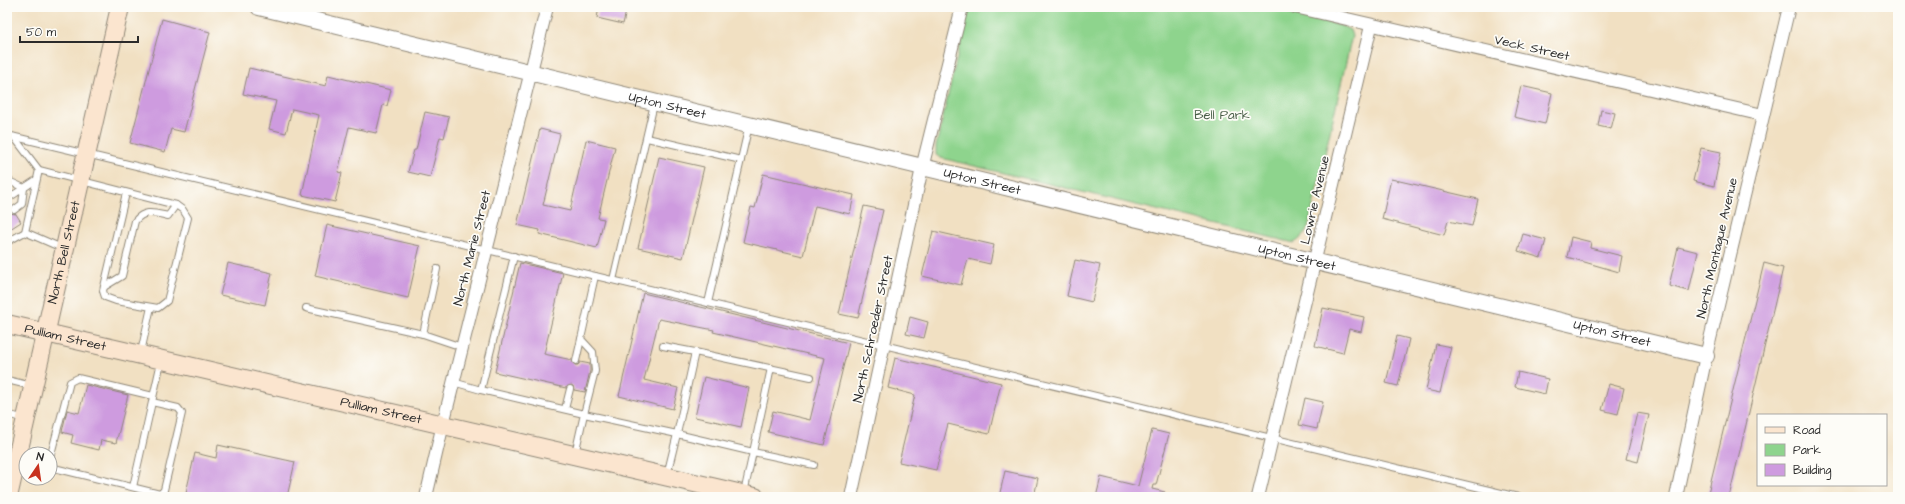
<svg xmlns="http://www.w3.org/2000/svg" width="1905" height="504" font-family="'Architects Daughter',sans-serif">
  <rect width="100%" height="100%" fill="#fdfcf7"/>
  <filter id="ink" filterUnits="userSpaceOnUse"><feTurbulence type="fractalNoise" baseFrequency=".025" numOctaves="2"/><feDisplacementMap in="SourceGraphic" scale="8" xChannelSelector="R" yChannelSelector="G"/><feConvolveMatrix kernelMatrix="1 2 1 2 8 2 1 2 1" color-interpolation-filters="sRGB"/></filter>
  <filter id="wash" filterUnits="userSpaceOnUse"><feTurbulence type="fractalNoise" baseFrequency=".012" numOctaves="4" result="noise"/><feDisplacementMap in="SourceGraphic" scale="16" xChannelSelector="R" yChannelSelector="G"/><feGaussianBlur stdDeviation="0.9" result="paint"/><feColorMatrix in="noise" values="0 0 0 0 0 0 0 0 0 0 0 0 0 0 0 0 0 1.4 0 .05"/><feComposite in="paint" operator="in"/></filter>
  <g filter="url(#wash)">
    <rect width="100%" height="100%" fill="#f1e0c2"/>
    <path fill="#8ed48d" stroke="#5c805c" d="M969,7H1266L1342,26L1350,30L1352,36L1308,228C1304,235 1301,239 1294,243L941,158L936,155V146Z"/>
    <g id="blocks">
      <g fill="#ce9bdf">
        <polygon points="599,7 627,7 623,24 597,18"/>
        <polygon points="162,19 210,32 184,132 171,129 165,152 130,143"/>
        <polygon points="249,68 326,86 328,75 391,90 387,106 383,105 376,133 349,127 338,172 342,173 335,202 302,195 319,115 292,109 286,133 269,129 276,101 243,94"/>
        <polygon points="1521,86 1552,93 1545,124 1514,117"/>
        <polygon points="1601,110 1615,113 1611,129 1598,126"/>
        <polygon points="425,112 449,117 444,138 440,137 430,177 408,172 414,150 416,150"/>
        <polygon points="540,129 560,134 543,205 570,211 586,140 615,147 598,218 604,219 597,248 539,234 540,230 517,225"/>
        <polygon points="1701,148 1721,152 1714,186 1693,181"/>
        <polygon points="659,157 704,167 683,258 638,248"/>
        <polygon points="763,174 854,195 850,214 815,206 803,256 743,242 751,207 755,208"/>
        <polygon points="1391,179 1478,199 1472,226 1448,221 1444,235 1382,219"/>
        <polygon points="7,203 9,203 11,206 10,210 11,213 16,214 21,222 7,231"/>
        <polygon points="864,206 883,210 858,318 839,314"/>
        <polygon points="327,225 420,246 408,298 315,276"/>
        <polygon points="933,231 994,245 990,264 968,259 961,285 922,276"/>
        <polygon points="1523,234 1546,240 1541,258 1518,251"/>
        <polygon points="1571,237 1591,242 1590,248 1622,256 1619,272 1567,257"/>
        <polygon points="1678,247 1698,252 1689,291 1669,286"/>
        <polygon points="1075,260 1100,265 1092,302 1067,296"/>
        <polygon points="228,263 272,273 265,305 220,295"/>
        <polygon points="520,263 563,273 544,354 572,360 575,365 578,365 580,362 590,364 590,371 585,392 574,390 573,386 571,385 566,388 495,372"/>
        <polygon points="1764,263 1783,268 1729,497 1707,497"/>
        <polygon points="643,293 849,343 824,445 768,432 773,411 810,420 825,358 713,332 714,330 659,319 644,380 678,388 673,409 619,396"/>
        <polygon points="1323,308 1364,317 1361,332 1349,329 1343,353 1315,346"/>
        <polygon points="910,317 928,322 924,338 906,334"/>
        <polygon points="1397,336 1409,339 1398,386 1386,383"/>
        <polygon points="1436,344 1451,347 1440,393 1426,390"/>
        <polygon points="895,358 1001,383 989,434 948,424 936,470 899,462 915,395 888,388"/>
        <polygon points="1518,372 1548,379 1545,394 1515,387"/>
        <polygon points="704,377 749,388 741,427 695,417"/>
        <polygon points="1609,384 1624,388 1618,414 1602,410"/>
        <polygon points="86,385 128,395 116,443 101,440 99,450 71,443 73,435 62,432 67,410 79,413"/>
        <polygon points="1305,398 1323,402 1317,429 1299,425"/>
        <polygon points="1637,413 1649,415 1638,462 1626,459"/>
        <polygon points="1152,430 1169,434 1156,485 1153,485 1152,489 1165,492 1164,497 1096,497 1101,477 1138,486"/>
        <polygon points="218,445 295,462 287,497 185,497 195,453 216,458"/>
        <polygon points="1005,471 1038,478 1034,497 999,497"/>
      </g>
    </g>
  </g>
  <g filter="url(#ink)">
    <use href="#blocks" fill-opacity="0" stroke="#8e8676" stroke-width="1"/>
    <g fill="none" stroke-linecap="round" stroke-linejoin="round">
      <defs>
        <g id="service">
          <polyline points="7,135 1518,497"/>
          <polyline points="14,137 39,170"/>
          <polyline points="647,138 741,160"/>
          <polyline points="7,182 9,181 24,188"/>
          <polyline points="7,199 36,180"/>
          <polyline points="14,210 22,204 24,188"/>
          <polyline points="25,232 39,170 176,205 183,210 188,218 167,301 158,308 116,301 105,297 103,291 126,193"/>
          <polyline points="7,242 25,232 64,249"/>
          <polyline points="595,276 581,339 593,352 595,371 584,414 677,434 695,352 663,346"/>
          <polyline points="613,280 654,104"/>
          <path d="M104,287L122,276L135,221C145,209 154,213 168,216L176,205"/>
          <polyline points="708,303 749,125"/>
          <polyline points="306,308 423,334 462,347"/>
          <polyline points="423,334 437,269"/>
          <polyline points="141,352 151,307"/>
          <polyline points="695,352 811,377"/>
          <polyline points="576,361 581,339"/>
          <polyline points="7,380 32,386"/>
          <polyline points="453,382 481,390 514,256"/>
          <polyline points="481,390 584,414 575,454"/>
          <polyline points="565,409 570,389"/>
          <polyline points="7,414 25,419"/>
          <polyline points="50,458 70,382 78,378 153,396"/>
          <polyline points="50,467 160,494 164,490 182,413 178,408 152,402 161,362"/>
          <polyline points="667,475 677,434 753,452 771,368"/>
          <polyline points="133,487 152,402"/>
          <polyline points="744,493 753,452 814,465"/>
        </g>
        <g id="minor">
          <polyline points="1295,7 1763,115"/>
          <polyline points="426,497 443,424 547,7"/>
          <polyline points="851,497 922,168 962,7"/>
          <polyline points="1258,497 1371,26"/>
          <polyline points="1676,497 1706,356 1789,7"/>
        </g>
        <g id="tertiary">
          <path id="s1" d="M259,7L1706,356"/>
        </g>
        <g id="secondary">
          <path id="s2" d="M7,324L755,497"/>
          <path id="s3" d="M8,497L120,7"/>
        </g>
      </defs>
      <use href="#service" stroke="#8e8676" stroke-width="8"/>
      <use href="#minor" stroke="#8e8676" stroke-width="14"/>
      <use href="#tertiary" stroke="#8e8676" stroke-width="18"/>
      <use href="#secondary" stroke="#8e8676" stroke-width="20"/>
      <use href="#service" stroke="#fff" stroke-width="6"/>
      <use href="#minor" stroke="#fff" stroke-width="12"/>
      <use href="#tertiary" stroke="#fff" stroke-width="16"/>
      <use href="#secondary" stroke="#fbe5cf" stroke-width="18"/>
    </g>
  </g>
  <g text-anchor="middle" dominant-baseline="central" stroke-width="3.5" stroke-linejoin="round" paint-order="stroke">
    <g font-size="13" fill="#2b2b2b" stroke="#fdfcf7">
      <text transform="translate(1532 48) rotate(13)">Veck Street</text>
      <text stroke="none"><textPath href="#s1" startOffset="420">Upton Street</textPath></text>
      <text stroke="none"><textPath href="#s1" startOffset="744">Upton Street</textPath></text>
      <text transform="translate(1315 200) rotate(-77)">Lowrie Avenue</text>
      <text transform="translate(472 248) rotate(-76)">North Marie Street</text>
      <text transform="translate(1717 248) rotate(-77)">North Montague Avenue</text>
      <text stroke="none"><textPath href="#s3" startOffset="251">North Bell Street</textPath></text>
      <text stroke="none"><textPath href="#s1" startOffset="1068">Upton Street</textPath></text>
      <text transform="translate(873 329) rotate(-78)">North Schroeder Street</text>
      <text stroke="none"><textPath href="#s1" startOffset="1392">Upton Street</textPath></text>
      <text stroke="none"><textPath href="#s2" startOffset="60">Pulliam Street</textPath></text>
      <text stroke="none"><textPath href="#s2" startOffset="384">Pulliam Street</textPath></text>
    </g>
    <g font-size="13" fill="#495e48" stroke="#fdfcf7">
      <text x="1222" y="115">Bell Park</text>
    </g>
  </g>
  <rect width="1905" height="504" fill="none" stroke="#fdfcf7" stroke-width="24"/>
  <rect x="1757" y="414" width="130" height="72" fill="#fdfcf7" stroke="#a9a8a5"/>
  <rect x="1765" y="427" width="20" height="6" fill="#fbe5cf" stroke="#a9a8a5"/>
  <text x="1793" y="434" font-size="12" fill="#2b2b2b">Road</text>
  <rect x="1765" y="444" width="20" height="12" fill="#8ed48d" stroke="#a9a8a5"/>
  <text x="1793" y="454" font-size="12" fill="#2b2b2b">Park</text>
  <rect x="1765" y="464" width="20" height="12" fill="#ce9bdf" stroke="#a9a8a5"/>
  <text x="1793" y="474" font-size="12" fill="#2b2b2b">Building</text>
  <g transform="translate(38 466) rotate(13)"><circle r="19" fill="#fdfcf7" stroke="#a9a8a5"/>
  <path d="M0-3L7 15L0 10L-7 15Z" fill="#c8321e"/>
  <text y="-6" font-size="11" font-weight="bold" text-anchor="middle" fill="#2b2b2b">N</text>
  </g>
  <path d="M20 36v6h118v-6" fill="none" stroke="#2b2b2b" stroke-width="2"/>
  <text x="26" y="36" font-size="12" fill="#2b2b2b" stroke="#fdfcf7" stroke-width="3" paint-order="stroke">50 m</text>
</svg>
